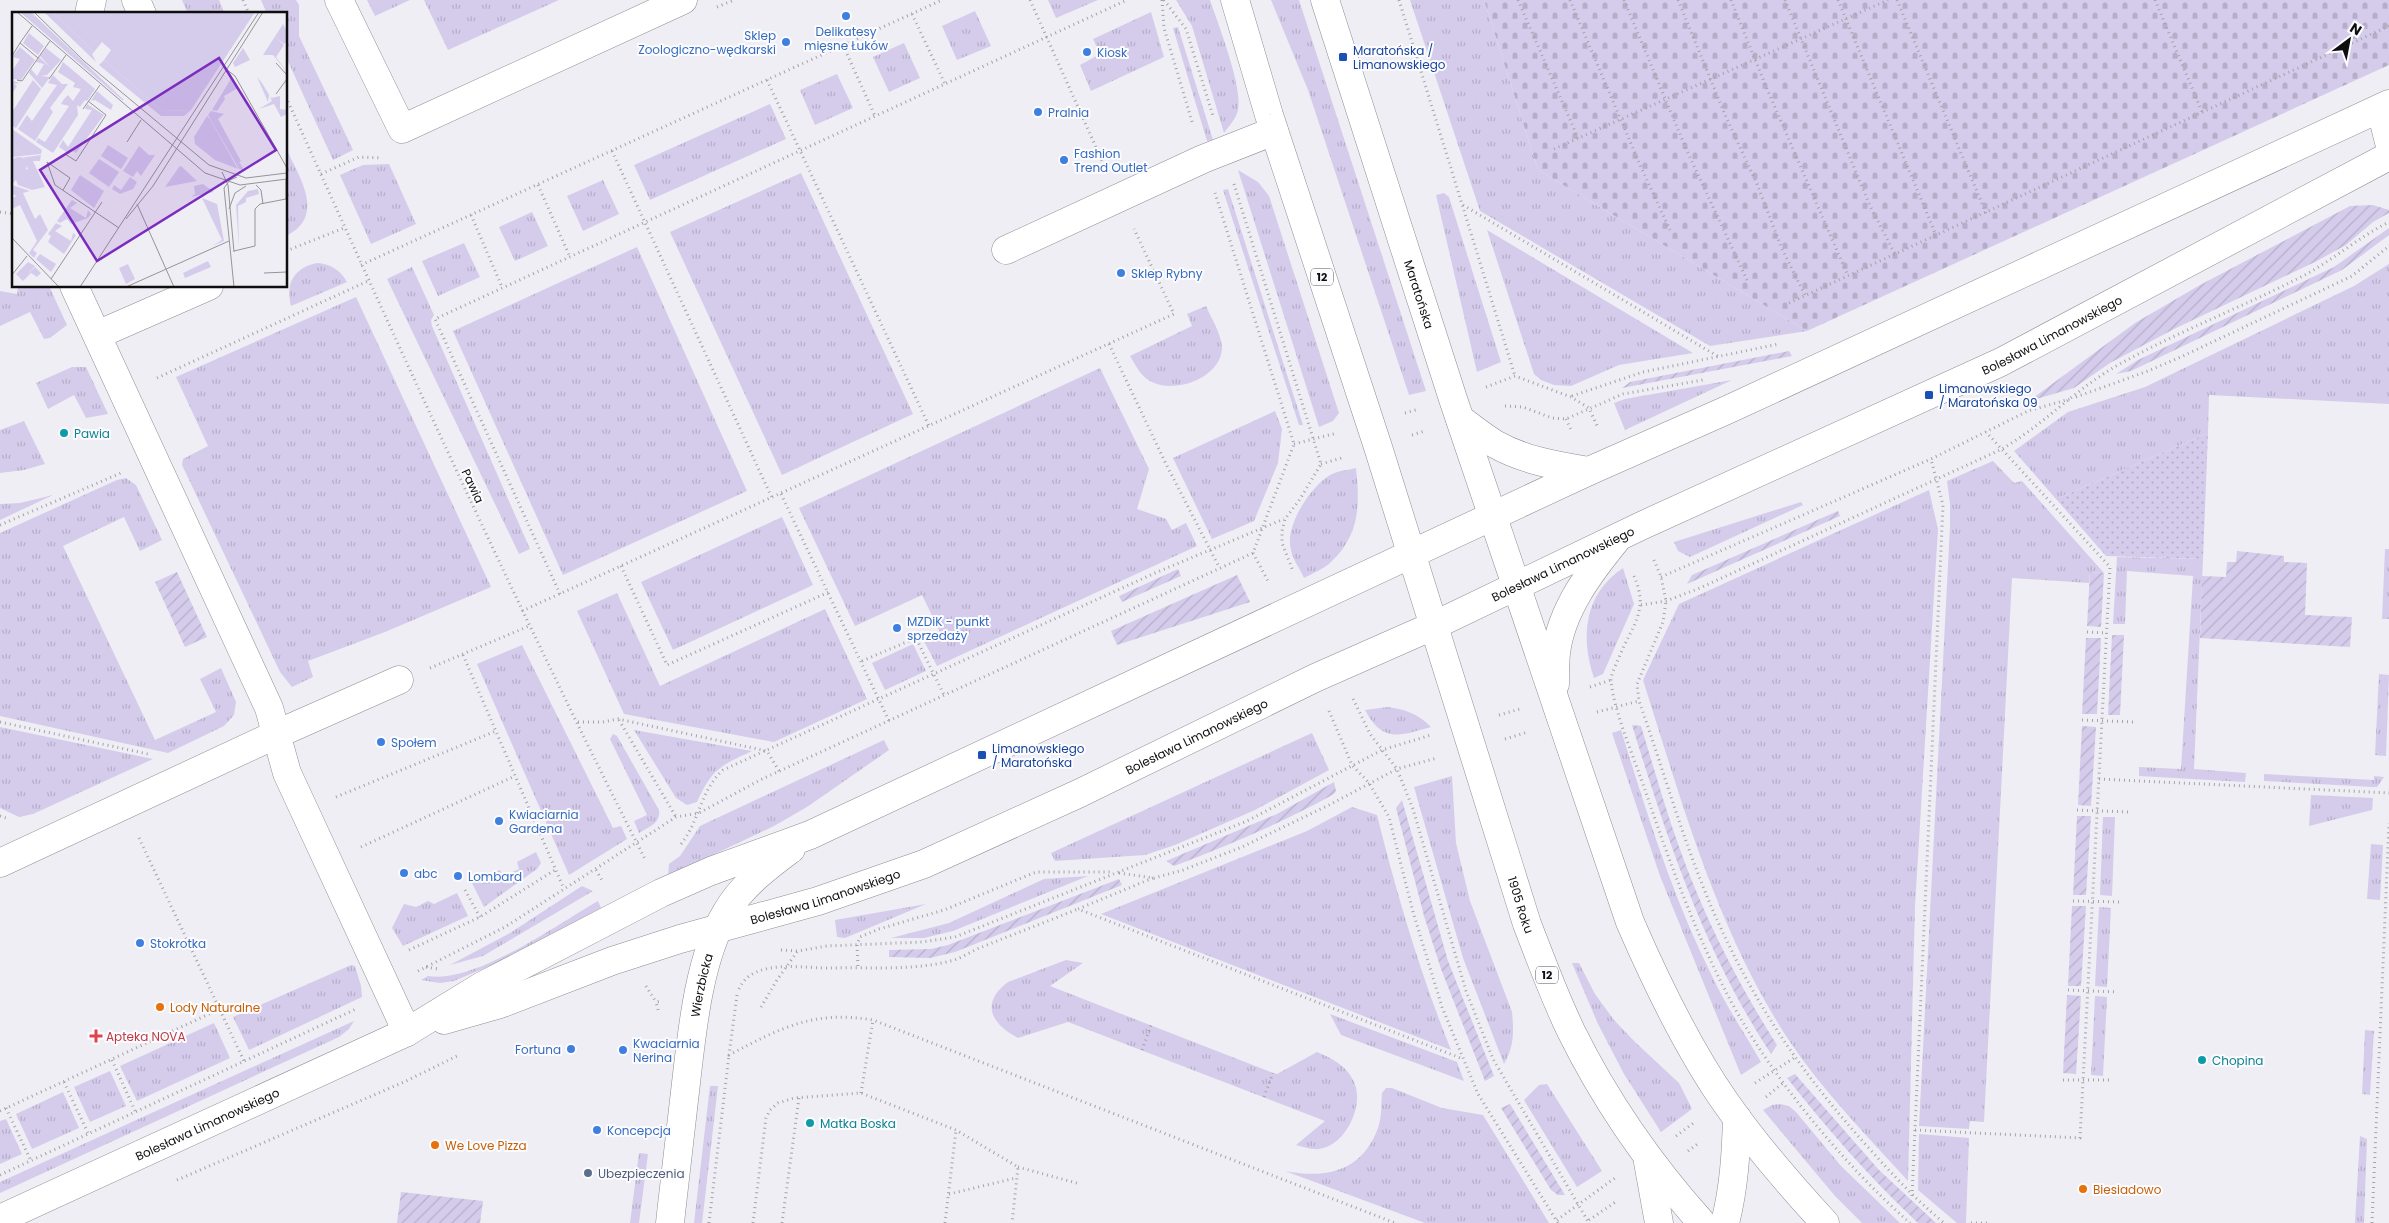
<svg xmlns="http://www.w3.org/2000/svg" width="2389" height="1223" font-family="Poppins,sans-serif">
  <defs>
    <pattern id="grass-tufts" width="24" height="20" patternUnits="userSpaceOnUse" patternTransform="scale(1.25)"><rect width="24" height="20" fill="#d5ccec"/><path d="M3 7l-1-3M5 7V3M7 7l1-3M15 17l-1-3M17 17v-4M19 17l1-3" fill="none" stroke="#b6aec9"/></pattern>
    <pattern id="cemetery-stones" width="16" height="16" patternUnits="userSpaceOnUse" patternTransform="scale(1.25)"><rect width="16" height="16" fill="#d5ccec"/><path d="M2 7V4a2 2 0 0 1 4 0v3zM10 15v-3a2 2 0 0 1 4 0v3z" fill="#b6aec9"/></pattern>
    <pattern id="park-dots" width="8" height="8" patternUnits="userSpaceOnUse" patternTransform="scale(1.25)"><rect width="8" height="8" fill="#d5ccec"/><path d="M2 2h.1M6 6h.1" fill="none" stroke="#b6aec9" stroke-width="1.8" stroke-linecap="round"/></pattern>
    <pattern id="garden-furrows" width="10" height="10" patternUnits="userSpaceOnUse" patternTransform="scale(1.25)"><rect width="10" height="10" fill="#d5ccec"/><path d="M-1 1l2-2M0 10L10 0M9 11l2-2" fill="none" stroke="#b6aec9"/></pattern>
  </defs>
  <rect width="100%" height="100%" fill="#efeef4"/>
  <g fill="url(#grass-tufts)">
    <polygon points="182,0 219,0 225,14 188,14"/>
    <polygon points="261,0 296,0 299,5 299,36 353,150 333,160 286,57 286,14 267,14"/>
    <polygon points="367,0 410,0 375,16"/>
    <polygon points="424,0 559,0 448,50"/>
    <polygon points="1048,0 1098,0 1056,18"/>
    <path d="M1176,0H1210C1218,24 1243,87 1238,110C1236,119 1229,126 1224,133L1192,26Z"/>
    <polygon points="1271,0 1299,0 1426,391 1409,395 1308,90"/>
    <polygon points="1410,0 1484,0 1538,170 1807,331 1710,346 1480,211"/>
    <polygon points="975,11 991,46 957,60 942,26"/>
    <polygon points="1151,12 1164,57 1091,91 1080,65 1100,54 1093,39"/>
    <polygon points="1178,27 1213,140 1207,141 1173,28"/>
    <polygon points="904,43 920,78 889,92 873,57"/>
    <polygon points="837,74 853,108 815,125 800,90"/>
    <polygon points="770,104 786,139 650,200 634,165"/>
    <path d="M286,148C299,177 327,216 286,236Z"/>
    <polygon points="389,164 416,224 371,244 340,175 363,165"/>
    <polygon points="1238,170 1258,182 1269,196 1339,413 1333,421 1319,427"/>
    <polygon points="801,173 913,414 782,475 670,232"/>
    <polygon points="603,180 619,214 583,231 567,196"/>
    <polygon points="1228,189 1303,425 1299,425 1223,190"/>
    <polygon points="1444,193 1449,197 1501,362 1477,372 1436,195"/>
    <polygon points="532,212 548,246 515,261 499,227"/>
    <polygon points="1487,230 1693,353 1619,365 1571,386 1554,385 1541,380 1534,374"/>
    <polygon points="464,243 480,277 438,296 422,261"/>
    <polygon points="637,247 747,491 563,575 453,331"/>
    <path d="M317,263C331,264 340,270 347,282L291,306C285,283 294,268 317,263Z"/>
    <polygon points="2389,264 2389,404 2209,395 2208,433 2056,499 2014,451 2068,412 2145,387 2354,286"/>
    <polygon points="412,267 434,315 431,320 432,326 530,549 519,554 387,279"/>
    <polygon points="18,286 49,286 67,325 50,338 44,339 30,312 0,326 0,291 17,294"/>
    <polygon points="356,297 491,587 385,632 308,661 313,677 292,687 280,672 182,465 183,459 208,446 176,377"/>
    <path d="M1206,306C1211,318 1222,334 1222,349C1220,378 1175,394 1152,382C1141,377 1136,366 1130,356L1192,326L1187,314Z"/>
    <polygon points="72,367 86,367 108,414 86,418 74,395 48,409 36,383"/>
    <polygon points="1100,368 1149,469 1137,509 1166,519 1172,530 1186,523 1197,546 937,666 924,641 940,632 922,595 855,626 799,508"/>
    <polygon points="1732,380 1625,430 1614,403 1625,399"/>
    <polygon points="1275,411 1282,429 1278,463 1254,521 1212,539 1173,458"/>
    <polygon points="24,421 45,464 24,470 0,473 0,430"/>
    <polygon points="1993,461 2014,483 2022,481 2104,573 2090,572 2089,583 2012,578 1984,1122 1970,1121 1969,1129 1919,1126 1950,526 1950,504 1947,481"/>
    <path d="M1356,468C1360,504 1360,535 1331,562C1324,569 1313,573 1304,578C1300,569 1293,560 1291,550C1284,527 1310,487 1330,475C1337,471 1348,470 1356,468Z"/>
    <polygon points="126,478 136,485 162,540 140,551 124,517 63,546 155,740 216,712 200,679 221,668 236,702 234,715 224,726 168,753 0,716 0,533 117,480"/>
    <path d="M1929,490L1938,529L1915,906L1908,1181C1867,1136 1822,1090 1788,1039C1717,930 1682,803 1643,680L1679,604Z"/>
    <polygon points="53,495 0,520 0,504 20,503"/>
    <polygon points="1801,502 1803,505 1690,557 1678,551 1674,542"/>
    <polygon points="782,517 813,585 673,650 641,582"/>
    <polygon points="2385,549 2389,549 2389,619 2382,619"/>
    <polygon points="2117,557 2203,559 2194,769 2246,773 2245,782 2139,776 2139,767 2181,769 2193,576 2127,571 2125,624 2113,624"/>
    <path d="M1623,568L1634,604L1603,674L1594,678C1580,637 1584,594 1623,568Z"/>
    <polygon points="617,593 660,686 825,609 867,699 774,742 624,714 577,611"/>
    <polygon points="913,644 926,671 885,690 872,663"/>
    <polygon points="522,645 613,828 621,826 627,839 569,875 477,664"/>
    <polygon points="2379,674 2389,675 2386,756 2375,755"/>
    <path d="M1388,707C1404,709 1419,714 1431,727C1399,736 1383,743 1365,710Z"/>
    <polygon points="0,727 153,759 33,814 19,817 0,808"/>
    <path d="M634,730L752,751C720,766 712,769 697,802L687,805L676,798Z"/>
    <path d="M1621,730C1647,814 1673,898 1712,976C1726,1006 1745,1034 1761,1062L1741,1075L1660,876L1612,733Z"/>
    <polygon points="1312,733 1329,770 1255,810 1175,845 1145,855 1055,861 1051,853"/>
    <path d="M613,734L617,736L659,810C661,823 649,827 639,833L634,821L647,815L610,739Z"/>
    <polygon points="884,740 889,750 807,807 774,826 668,876 669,864 680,856 700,826"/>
    <polygon points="2264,774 2374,780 2374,776 2384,777 2377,787 2373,787 2264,781"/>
    <path d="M1452,776L1456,843L1470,901L1512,1012C1514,1032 1514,1047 1504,1064L1463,958L1414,787Z"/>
    <polygon points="2311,795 2373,798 2372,810 2309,826"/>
    <path d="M1352,807L1377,815C1397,895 1420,973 1451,1050L1101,914L1307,831Z"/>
    <polygon points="2103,817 2115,817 2112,896 2100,895"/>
    <polygon points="2371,844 2383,845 2380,900 2367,899"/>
    <polygon points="536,852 541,863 537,869 484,907 472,883 500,870 503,876 519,869 517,862"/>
    <polygon points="1088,876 953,931 924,938 891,938 949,923 1044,879"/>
    <polygon points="582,886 593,891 483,956 450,965 510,933"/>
    <polygon points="457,893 468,916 403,946 392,928 404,904 416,907 428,901 434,904"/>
    <path d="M598,901L601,908L492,965L454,981L440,983L421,980L428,976C475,984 556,925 598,901Z"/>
    <polygon points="926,904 845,938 837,937 835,920"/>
    <polygon points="2099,907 2111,908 2107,987 2095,986"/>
    <path d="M1066,960L1083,963L1050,986L1273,1073L1277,1074L1317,1052C1331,1058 1346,1065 1353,1080C1366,1103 1346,1146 1319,1149C1312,1150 1304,1147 1296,1145L1325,1121L1068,1022L1018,1038C991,1024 980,1003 1008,982Z"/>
    <polygon points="1572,963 1579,963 1595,994 1614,1020 1635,1042 1679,1083 1692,1109 1661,1132 1624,1074 1598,1024"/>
    <polygon points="351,965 355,966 361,986 362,997 249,1050 233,1017"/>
    <polygon points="2095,996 2107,997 2103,1076 2091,1075"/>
    <polygon points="1330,1014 1457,1062 1464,1081 1341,1035"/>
    <polygon points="354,1021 349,1029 339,1037 0,1193 0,1182"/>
    <polygon points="214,1023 230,1058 137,1101 120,1066"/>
    <polygon points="2365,1030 2374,1031 2370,1095 2362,1094"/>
    <polygon points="110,1071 126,1106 90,1122 74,1087"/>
    <polygon points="1547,1084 1602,1171 1577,1187 1524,1100 1539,1085"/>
    <polygon points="710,1086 718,1086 702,1223 694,1223"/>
    <path d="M1386,1088H1392L1442,1108L1483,1115L1549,1223H1425L1285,1171C1325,1179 1362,1172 1378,1128C1382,1117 1381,1104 1382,1093Z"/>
    <polygon points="63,1092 79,1128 32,1149 16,1114"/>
    <polygon points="1780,1104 1789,1106 1796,1112 1841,1166 1900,1223 1862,1223 1835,1196 1763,1110 1772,1105"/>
    <polygon points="6,1119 22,1154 0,1164 0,1121"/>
    <polygon points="1919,1134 1969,1138 1966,1223 1957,1223 1918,1190"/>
    <polygon points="2360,1136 2367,1139 2364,1223 2355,1223"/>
    <polygon points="639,1153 648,1154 639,1223 630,1223"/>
  </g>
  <polygon fill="url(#cemetery-stones)" points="1484,0 2389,0 2389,65 1807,331 1538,170"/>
  <polygon fill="url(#park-dots)" points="2208,433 2203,559 2106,556 2056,499"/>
  <g fill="url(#garden-furrows)">
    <polygon points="2373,205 2389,210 2389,213 2373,222 2346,245 2315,262 2174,329 2110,363 2074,388 2029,401 2135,323 2200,285 2350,206"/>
    <polygon points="2389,228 2389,235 2342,270 2131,371 2116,374 2138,360 2334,267"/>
    <polygon points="1789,351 1792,356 1622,388 1630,382"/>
    <polygon points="1838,511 1840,516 1687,584 1692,575"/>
    <polygon points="2237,551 2284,556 2284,562 2307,563 2305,615 2352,617 2350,647 2200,638 2202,576 2226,577 2227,562 2236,562"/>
    <polygon points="1178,569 1181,576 1122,602 1119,596"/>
    <polygon points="177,572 207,637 185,647 155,582"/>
    <polygon points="2090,572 2104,573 2101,627 2087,626"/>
    <polygon points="1237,575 1250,602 1117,645 1111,631"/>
    <polygon points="2112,635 2124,635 2120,715 2108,715"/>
    <polygon points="2086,638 2101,638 2097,714 2082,714"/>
    <path d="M1632,725L1641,726C1658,782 1674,839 1697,893C1719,946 1746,996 1777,1045L1771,1054C1705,954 1667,839 1632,725Z"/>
    <polygon points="2082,726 2096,727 2091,806 2078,805"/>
    <path d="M1334,782L1336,791L1334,794C1282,823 1229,845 1174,866L1166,861L1277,814Z"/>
    <polygon points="1402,800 1448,961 1494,1076 1485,1081 1441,969 1424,916 1396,808"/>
    <polygon points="2077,816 2091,816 2086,895 2073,895"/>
    <polygon points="1119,879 1122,885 955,952 930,958 889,957 889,950 931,949 948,945"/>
    <polygon points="2072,906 2086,906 2081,986 2068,986"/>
    <polygon points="2067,995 2081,996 2076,1074 2063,1073"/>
    <path d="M1795,1074L1879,1170L1936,1223H1918C1870,1178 1828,1130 1787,1078Z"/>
    <polygon points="1510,1104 1565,1195 1558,1195 1551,1190 1501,1108"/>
    <polygon points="401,1192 483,1201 480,1223 397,1223"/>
  </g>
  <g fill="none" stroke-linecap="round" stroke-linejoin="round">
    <defs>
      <g id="minor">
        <polyline points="136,0 142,14"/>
        <polyline points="339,0 402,129 683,0"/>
        <polyline points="89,14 92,0"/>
        <polyline points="2389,111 2384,122 2389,142"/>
        <polyline points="1006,250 1203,159 1274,131"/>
        <polyline points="74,286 269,708 287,773 407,1032"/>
        <polyline points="97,335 209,286"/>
        <polyline points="0,863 277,734 399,680"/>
        <path id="s1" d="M444,1020L500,1004L612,961L680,939L818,901L924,864L1080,793L1315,678L1435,625L1641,526L2001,362L2389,156"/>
        <path id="s2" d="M0,1219L407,1032L482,986L661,893L711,871L810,835L1589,471L1727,410L2389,104"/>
        <path id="s3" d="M670,1223C675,1176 681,1129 686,1083C692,1031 699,958 726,913C741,886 767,867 791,849"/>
        <path d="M1725,1223C1734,1188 1736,1153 1737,1118"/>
      </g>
      <g id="major">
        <path id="s4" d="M1235,0L1269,115L1378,447L1527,924C1541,960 1554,996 1571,1031C1605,1100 1650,1165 1702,1223"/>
        <path id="s5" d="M1325,0L1453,399L1630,922C1656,982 1688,1049 1726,1103C1756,1146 1790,1185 1825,1223"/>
        <path d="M1460,419C1471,427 1483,437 1495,444C1523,460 1557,466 1589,471"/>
        <path d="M1555,684C1555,674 1555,664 1556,653C1561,610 1590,572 1617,539"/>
        <polyline points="1648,1162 1659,1223"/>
      </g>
    </defs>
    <use href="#minor" stroke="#8f8d93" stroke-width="29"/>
    <use href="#major" stroke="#8f8d93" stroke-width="29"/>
    <g stroke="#a4a3a7" stroke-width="3" stroke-dasharray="1 4" stroke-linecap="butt">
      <polyline points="243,0 249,14"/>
      <polyline points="1030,0 1104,165"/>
      <polyline points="1162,0 1164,28 1193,125"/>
      <polyline points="1164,0 1186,29 1213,116"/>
      <polyline points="1399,0 1515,376"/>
      <polyline points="1518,0 1578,138"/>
      <polyline points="1570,0 1640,165 1670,230"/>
      <polyline points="1624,0 1687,151 1747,280"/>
      <polyline points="1678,0 1726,117 1757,184 1782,249 1805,295"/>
      <polyline points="1731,0 1767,89 1848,276"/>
      <polyline points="1785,0 1870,206 1895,254"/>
      <polyline points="1838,0 1936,235"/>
      <polyline points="1897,0 1986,213"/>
      <polyline points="2155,0 2203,114"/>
      <polyline points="717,7 734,0"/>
      <polyline points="912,14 945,84"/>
      <polyline points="843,45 875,116"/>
      <polyline points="767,80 929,426"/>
      <path d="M286,97C402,354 518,610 646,861"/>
      <polyline points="1554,149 1888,0"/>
      <polyline points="612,151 772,498"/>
      <polyline points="321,174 359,157 382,158"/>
      <polyline points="1234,184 1321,464 1300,499 1285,519 1282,531 1282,543 1293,571"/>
      <polyline points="538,185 570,257"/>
      <polyline points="1463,205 1719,357"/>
      <polyline points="0,212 14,214"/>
      <polyline points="471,215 502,287"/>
      <polyline points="286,251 344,228"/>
      <polyline points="361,265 942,0"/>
      <polyline points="1789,303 2389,26"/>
      <polyline points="1109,344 1166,464 1219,567"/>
      <polyline points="157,378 368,281"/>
      <polyline points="1486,387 1515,376 1571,397 1589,408 1598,428"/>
      <polyline points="1572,396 1643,372 1779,344"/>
      <polyline points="2076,397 2148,371 2183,356 2352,276 2389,246"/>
      <polyline points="1505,406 1523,407 1552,418 1566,419 1623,394 1703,380"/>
      <polyline points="1405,413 1419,409"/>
      <polyline points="1566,419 1572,432"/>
      <polyline points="1412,435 1425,431"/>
      <polyline points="1294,444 1337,433"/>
      <polyline points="1321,464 1345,457"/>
      <polyline points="781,494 889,721"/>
      <polyline points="0,525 121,473"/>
      <polyline points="1253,553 1268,581"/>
      <path d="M1654,560L1661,577L1666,601L1663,622L1637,684L1639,701C1665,775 1686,851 1718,922C1757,1008 1804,1076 1867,1146C1893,1175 1914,1198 1944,1223"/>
      <polyline points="621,566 667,665 829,592"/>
      <path d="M1634,576C1650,612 1631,626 1618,660C1615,666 1611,675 1611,681C1614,713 1636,762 1646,793C1669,860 1693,927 1725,990C1767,1072 1841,1162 1910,1223"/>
      <polyline points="1661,577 1931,459 2028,411 2070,399"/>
      <polyline points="560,594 435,319 1127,0"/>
      <path d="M1641,605L1666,601L1700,588L2002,449C2043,425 2077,388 2118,365C2177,332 2240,308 2299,278C2331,262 2357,238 2389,222"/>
      <polyline points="522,611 1174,314 1134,229"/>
      <polyline points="2087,632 2107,633"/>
      <polyline points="463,655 564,889"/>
      <polyline points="862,661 916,638 944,695"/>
      <polyline points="430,668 529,626"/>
      <polyline points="1590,687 1611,680"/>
      <polyline points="1353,699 1370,734 1397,769 1413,809 1466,991 1493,1059 1589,1223"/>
      <polyline points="1329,711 1352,765 1369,783 1389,817 1413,912 1442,1007 1478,1094 1558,1223"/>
      <polyline points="1597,712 1639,701"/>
      <polyline points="1499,715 1520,709"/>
      <polyline points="619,720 676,817"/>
      <polyline points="2082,720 2134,722"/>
      <polyline points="0,722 148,754"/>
      <polyline points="578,722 603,722 618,719 767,751 779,771"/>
      <polyline points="1505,739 1528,732"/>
      <polyline points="2099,779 2389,793"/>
      <polyline points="336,797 496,731"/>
      <polyline points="2077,810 2128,812"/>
      <polyline points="0,816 9,819"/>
      <polyline points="139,838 244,1061"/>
      <path d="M681,844C700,820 700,791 723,770L1155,573L1284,519"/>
      <polyline points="361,847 515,776"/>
      <polyline points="596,870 603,882"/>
      <polyline points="1119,873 1154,878 1183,870 1242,847 1329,805 1397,769 1437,758"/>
      <polyline points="1153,878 1078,909 1463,1059"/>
      <polyline points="465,890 480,917"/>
      <polyline points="2073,901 2123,902"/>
      <polyline points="409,950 480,917 555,870"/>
      <polyline points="781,950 798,951 827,946 922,942 955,937 1247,821 1382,750 1431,735"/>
      <polyline points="858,966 857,945 860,937 879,929 944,910 1036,872 1113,872"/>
      <polyline points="426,967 439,969"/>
      <polyline points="418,971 505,927 676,817 699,813 760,780 1253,553 1294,444 1215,193"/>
      <polyline points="646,986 656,1002"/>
      <path d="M739,989C753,957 804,969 833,968C872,967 916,971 954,960C964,957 973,950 982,947C1014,934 1046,922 1078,909"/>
      <polyline points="2068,990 2118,992"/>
      <path d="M737,995L729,1055C781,1028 813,1010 873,1020L1395,1223"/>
      <polyline points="761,1007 777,980 797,952"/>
      <polyline points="658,1010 656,1002 662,1001"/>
      <polyline points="1142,1050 1151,1025"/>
      <polyline points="112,1060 135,1111"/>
      <polyline points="2063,1080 2113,1080"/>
      <polyline points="64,1082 88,1133"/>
      <polyline points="1755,1083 1794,1058"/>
      <polyline points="861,1093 873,1020"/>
      <polyline points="1264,1097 1273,1073"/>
      <polyline points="1766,1097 1783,1083"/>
      <polyline points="6,1108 31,1161"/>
      <polyline points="0,1111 220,1009"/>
      <polyline points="1915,1130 2080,1138 2110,567 1986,432"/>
      <polyline points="1676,1136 1695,1122"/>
      <polyline points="1688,1151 1699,1143"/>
      <polyline points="1018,1167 1080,1184"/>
      <polyline points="0,1175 356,1009"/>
      <polyline points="177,1180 404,1082 457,1056"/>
      <polyline points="949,1194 1016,1178"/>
      <polyline points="1912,1196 1943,505 1931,459"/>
      <polyline points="1557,1220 1615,1178"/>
      <polyline points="1589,1220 1617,1201"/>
      <polyline points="709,1223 729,1055"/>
      <polyline points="753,1223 766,1118 770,1110 778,1103 794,1098 861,1093 956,1130 1018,1167 1012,1223"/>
      <polyline points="782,1223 799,1098"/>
      <polyline points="945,1223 956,1130"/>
      <polyline points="1971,1223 1991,1223"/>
      <polyline points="2372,1223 2389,823"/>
    </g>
    <use href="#minor" stroke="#fff" stroke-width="28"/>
    <use href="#major" stroke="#fff" stroke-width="28"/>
  </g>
  <g fill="#3f7fe0" stroke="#fcfcff" stroke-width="2">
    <circle cx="846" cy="16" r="5"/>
    <circle cx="786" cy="42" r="5"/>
    <circle cx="1087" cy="52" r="5"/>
    <circle cx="1038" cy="112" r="5"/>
    <circle cx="1064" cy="160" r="5"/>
    <circle cx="1121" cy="273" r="5"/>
    <circle cx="897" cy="628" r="5"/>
    <circle cx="381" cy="742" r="5"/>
    <circle cx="499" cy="821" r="5"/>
    <circle cx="404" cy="873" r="5"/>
    <circle cx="458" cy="876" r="5"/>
    <circle cx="140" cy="943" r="5"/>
    <circle cx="571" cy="1049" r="5"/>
    <circle cx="623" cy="1050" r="5"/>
    <circle cx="597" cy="1130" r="5"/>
  </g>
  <g fill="#1a4fb4" stroke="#fcfcff" stroke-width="2">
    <rect x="1338" y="52" width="10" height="10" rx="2.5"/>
    <rect x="1924" y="390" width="10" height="10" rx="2.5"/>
    <rect x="977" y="750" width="10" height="10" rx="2.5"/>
  </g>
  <g fill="#0f9aa8" stroke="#fcfcff" stroke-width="2">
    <circle cx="64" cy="433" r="5"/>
    <circle cx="2202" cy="1060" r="5"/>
    <circle cx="810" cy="1123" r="5"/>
  </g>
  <g fill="#e8710a" stroke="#fcfcff" stroke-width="2">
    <circle cx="160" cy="1007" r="5"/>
    <circle cx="435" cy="1145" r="5"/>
    <circle cx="2083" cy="1189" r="5"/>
  </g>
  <path fill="#e0444e" stroke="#fcfcff" stroke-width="2" d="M93.5 1028.5h5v5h5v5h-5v5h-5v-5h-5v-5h5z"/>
  <circle fill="#5c6f8a" stroke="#fcfcff" stroke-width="2" cx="588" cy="1173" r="5"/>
  <g text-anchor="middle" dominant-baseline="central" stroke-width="4" stroke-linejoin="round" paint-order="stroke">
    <g fill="#fcfcff" stroke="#555557" stroke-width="1">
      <rect x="1311" y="268.5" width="22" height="17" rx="4"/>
      <rect x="1536" y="966.5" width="22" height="17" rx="4"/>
    </g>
    <g font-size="11" font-weight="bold" fill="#0e0d0f">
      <text x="1322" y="277">12</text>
      <text x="1547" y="975">12</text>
    </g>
    <g font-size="12" fill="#366cbe" stroke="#fcfcff" text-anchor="start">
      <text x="846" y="31" text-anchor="middle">Delikatesy<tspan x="846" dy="14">mięsne Łuków</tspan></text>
      <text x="776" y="35" text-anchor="end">Sklep<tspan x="776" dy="14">Zoologiczno-wędkarski</tspan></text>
      <text x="1097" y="52">Kiosk</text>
      <text x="1048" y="112">Pralnia</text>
      <text x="1074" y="153">Fashion<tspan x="1074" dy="14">Trend Outlet</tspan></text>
      <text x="1131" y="273">Sklep Rybny</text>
      <text x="907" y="621">MZDiK - punkt<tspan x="907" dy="14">sprzedaży</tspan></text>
      <text x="391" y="742">Społem</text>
      <text x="509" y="814">Kwiaciarnia<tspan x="509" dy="14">Gardena</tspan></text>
      <text x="414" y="873">abc</text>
      <text x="468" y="876">Lombard</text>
      <text x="150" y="943">Stokrotka</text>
      <text x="633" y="1043">Kwaciarnia<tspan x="633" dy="14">Nerina</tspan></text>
      <text x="561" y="1049" text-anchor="end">Fortuna</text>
      <text x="607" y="1130">Koncepcja</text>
    </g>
    <g font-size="12" fill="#164399" stroke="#fcfcff" text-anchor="start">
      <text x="1353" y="50">Maratońska /<tspan x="1353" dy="14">Limanowskiego</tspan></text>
      <text x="1939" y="388">Limanowskiego<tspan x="1939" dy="14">/ Maratońska 09</tspan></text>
      <text x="992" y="748">Limanowskiego<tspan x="992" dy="14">/ Maratońska</tspan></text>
    </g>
    <g font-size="12" fill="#0e0d0f" stroke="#fcfcff">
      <text stroke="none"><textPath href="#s5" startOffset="309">Maratońska</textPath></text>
      <text stroke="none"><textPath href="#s1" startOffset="1751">Bolesława Limanowskiego</textPath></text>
      <text transform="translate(473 486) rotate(65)">Pawia</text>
      <text stroke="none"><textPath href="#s1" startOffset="1211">Bolesława Limanowskiego</textPath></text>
      <text stroke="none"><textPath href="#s1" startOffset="806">Bolesława Limanowskiego</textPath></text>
      <text stroke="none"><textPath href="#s1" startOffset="401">Bolesława Limanowskiego</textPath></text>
      <text stroke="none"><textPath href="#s4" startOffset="949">1905 Roku</textPath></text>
      <text stroke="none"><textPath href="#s3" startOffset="240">Wierzbicka</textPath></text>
      <text stroke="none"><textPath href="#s2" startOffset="228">Bolesława Limanowskiego</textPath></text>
    </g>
    <g font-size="12" fill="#0d838f" stroke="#fcfcff" text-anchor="start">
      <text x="74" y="433">Pawia</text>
      <text x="2212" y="1060">Chopina</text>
      <text x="820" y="1123">Matka Boska</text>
    </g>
    <g font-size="12" fill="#c56008" stroke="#fcfcff" text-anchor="start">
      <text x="170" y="1007">Lody Naturalne</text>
      <text x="445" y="1145">We Love Pizza</text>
      <text x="2093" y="1189">Biesiadowo</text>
    </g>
    <g font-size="12" fill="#be3a42" stroke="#fcfcff" text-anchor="start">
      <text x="106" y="1036">Apteka NOVA</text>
    </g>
    <g font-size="12" fill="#4e5e75" stroke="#fcfcff" text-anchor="start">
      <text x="598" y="1173">Ubezpieczenia</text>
    </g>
  </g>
  <g transform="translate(12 12)">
    <rect width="275" height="275" fill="#efeef4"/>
    <path d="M8,0L20,1L112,88H110ZM32,0H41L82,40L80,42L84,50ZM271,12L275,19V30L272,32L263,25L272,33L264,45L275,60L261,43H251ZM17,21L32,34L26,43L11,31ZM8,35L23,48L9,68L2,67L1,69L8,71L2,72L5,74L0,82V59L8,47L0,45ZM34,36L49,48L35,63L29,64L38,65L30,76L17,61L19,57L25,64L32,52L24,50L27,45L39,56L28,44ZM92,48L151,99L179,98L172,104H149L87,53ZM51,50L83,77L75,89L73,88L68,95L65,93L66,103L41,141L24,130L26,126L33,130L57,94L49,92L52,87L56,89L52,87L56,83L61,89L69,77L61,75L63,71L46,60ZM41,63L50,72H56L38,96L41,100L23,129L6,117L15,103L20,109L45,73L36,71ZM220,65L226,76L212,84L213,87L205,99L200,98ZM245,65L250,71L259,86L268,84V97L275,98V102L269,105L262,92L247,97L260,89L257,83L256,90ZM21,68L29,77L4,116L0,113V100ZM85,79L101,93L99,98L83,88L79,89ZM75,92L92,103L64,141L59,138L57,142L47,135L51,128L56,135L80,98L73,97ZM199,99L212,102L206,107L229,149L226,152L228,151L232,158L227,157L196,103ZM195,104L198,107L226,157L203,148L183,132L182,125ZM0,117L30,138L29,142L0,145V135L13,143L0,124ZM96,133L116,146L109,157L89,144ZM127,134L137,143H143L129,164L125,159L121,165L111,159ZM29,143L28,149H21L33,175L20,178L6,173L4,168L0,172V159L16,157L12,146L0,147ZM87,147L107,160L97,175L77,161ZM169,154L185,169L153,175L167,155ZM68,163L92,179L82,196L59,178ZM118,165L125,170L121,177L108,182L100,177L102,173L109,178ZM191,172L202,180L179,185L183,182L182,174ZM0,173L18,179L11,181L23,207L28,202L36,218L21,238L25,241L22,246L17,241L25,229L8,193L0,197V187L4,184L0,181ZM246,177L247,182L234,186V190L226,194L227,236L224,193L236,179ZM190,186L205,192L212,229L200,234L210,228ZM60,188L65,191L58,196L74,206L76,198L79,202L76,206L59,212L55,207L48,211L45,209ZM44,211L50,214L43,219L59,229L61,221L64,223L52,242L36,230L39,224L36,222ZM16,250L23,254L15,263L23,255L29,261L25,265L19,261L11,269L4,262ZM116,252L123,267L114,272L107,256Z" fill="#d5ccec"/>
    <path d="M41,0H243L179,98L151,99L92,48L99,38L90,30L82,40Z" fill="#d5ccec"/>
    <path d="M-1 153a8 8 0 1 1 16 0a8 8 0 1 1-16 0Z" fill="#d5ccec"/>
    <path d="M231,36L238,48L223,55L221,51ZM28,242L44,252L39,260L24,247ZM196,249L199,255L173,266L171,261Z" fill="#d5ccec"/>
    <path d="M1,122L19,134L13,143L0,135Z" fill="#d5ccec"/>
    <path fill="none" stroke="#959498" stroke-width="1" d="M5,0L193,161L228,173L275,167M22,0L72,49L197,153L234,166L275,161M20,14L8,31L26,46M0,44L8,31M264,51L275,63M214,57L223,64L275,156M37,67L54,43M5,68L10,69L38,29M264,82L275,67M71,97L88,73M115,130L129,108M53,142L64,149L94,103L76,89M35,150L43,173L107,216M35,150L58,166L51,178M210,160L216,173L222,240M244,173L249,178L251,192M125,192L162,275M217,197L223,181L234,174M114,207L141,174L251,0M0,226L47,275M222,239L243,234V197L248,192L274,187V168M252,261L275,260M0,263L15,244M39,267L90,190M68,275L247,0M114,275L217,229M222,275L212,176L218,168L225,165"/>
    <path fill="#7b2cbf" fill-opacity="0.15" stroke="#7b2cbf" stroke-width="2.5" d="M207,46L264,138L85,249L28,158Z"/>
    <rect width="275" height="275" fill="none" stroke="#0e0d0f" stroke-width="2.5"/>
  </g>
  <g transform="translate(2349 40) rotate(32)" stroke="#fcfcff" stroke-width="4" paint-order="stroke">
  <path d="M0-4L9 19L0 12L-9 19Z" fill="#0e0d0f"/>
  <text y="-8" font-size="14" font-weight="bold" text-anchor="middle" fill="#0e0d0f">N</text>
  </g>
</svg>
